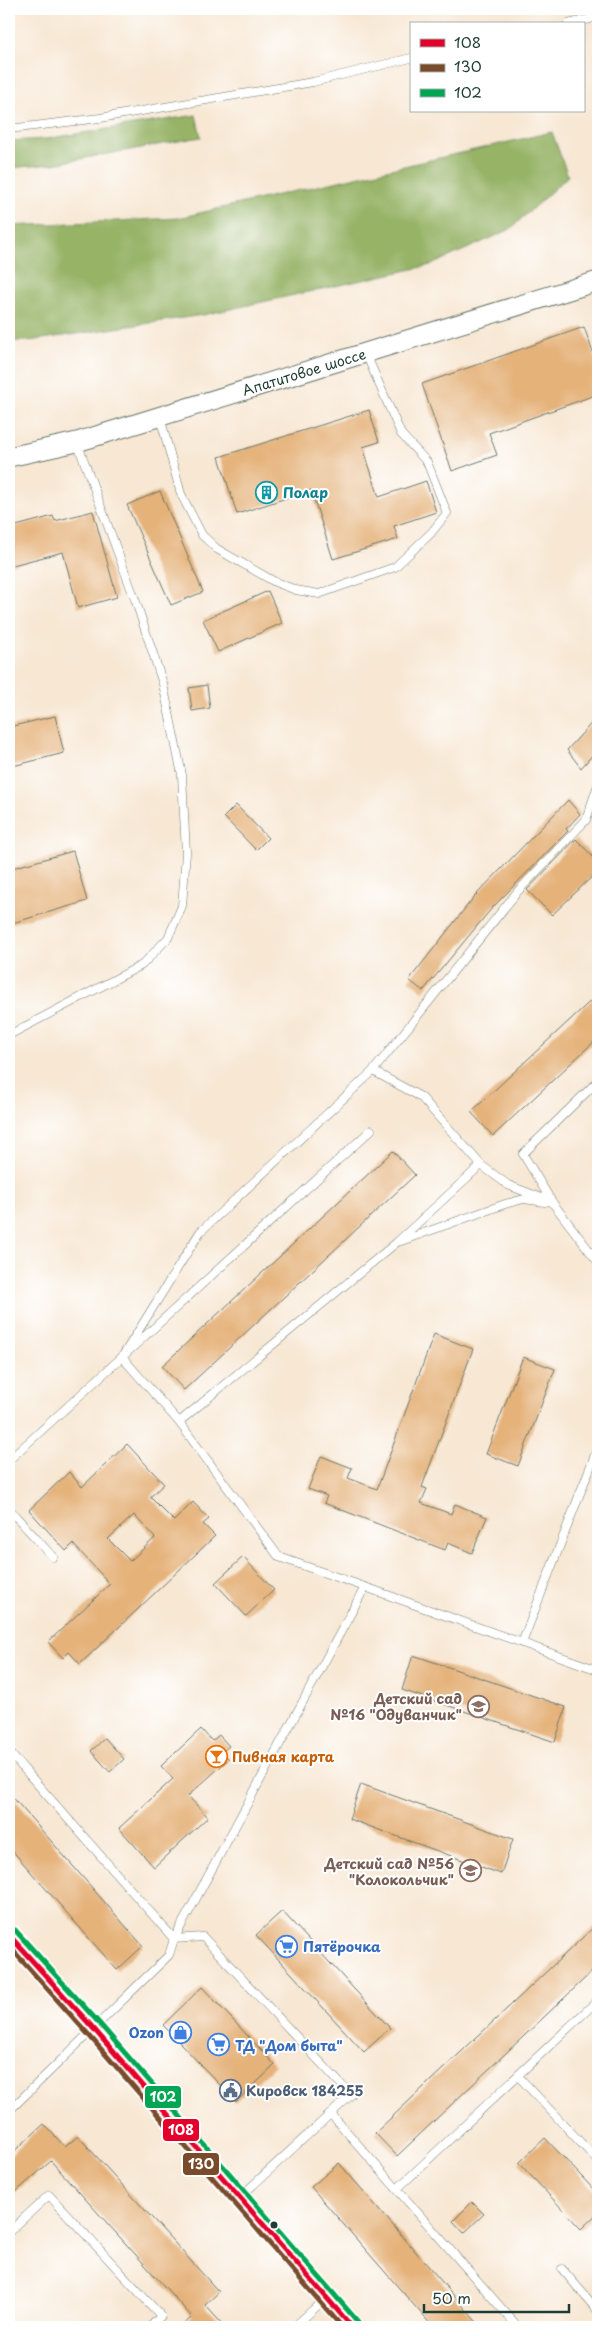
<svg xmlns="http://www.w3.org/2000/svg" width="607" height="2336" font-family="'Playpen Sans',sans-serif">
  <rect width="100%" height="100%" fill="#fff"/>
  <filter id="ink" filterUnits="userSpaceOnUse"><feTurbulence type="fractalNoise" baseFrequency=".02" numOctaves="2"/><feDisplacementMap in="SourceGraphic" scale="10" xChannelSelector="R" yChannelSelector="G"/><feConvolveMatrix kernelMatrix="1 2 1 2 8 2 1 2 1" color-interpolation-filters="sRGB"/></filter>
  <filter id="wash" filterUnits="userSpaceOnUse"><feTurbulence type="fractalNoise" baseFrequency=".0096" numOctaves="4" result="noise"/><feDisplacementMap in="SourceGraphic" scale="20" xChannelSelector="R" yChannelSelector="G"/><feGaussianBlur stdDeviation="1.12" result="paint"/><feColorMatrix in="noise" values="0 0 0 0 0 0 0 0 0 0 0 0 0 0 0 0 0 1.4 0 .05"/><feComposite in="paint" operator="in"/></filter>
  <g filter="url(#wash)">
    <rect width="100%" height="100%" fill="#f7e7d3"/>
    <g fill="#96b366" stroke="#5a784d">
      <polygon points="196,115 201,137 53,164 9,168 9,141 45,139"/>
      <polygon points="552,132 568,176 509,230 431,265 203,315 29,341 9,341 9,226 178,218"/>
    </g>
    <g id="blocks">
      <g fill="#e5b27a" fill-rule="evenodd">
        <polygon points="584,327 598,367 598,394 489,433 497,455 452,471 422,384"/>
        <polygon points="369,410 379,442 363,447 379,497 426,481 436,512 394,526 398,539 333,559 311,490 237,514 219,457"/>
        <polygon points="160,491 203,592 171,605 127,505"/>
        <polygon points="93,511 117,597 78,608 63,552 9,566 9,528 53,516 55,521"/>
        <polygon points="268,591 282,623 218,652 203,620"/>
        <polygon points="207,685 210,708 192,711 189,688"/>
        <polygon points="55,716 64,753 9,767 9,727"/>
        <polygon points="598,716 598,749 581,768 567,750"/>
        <polygon points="568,800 580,814 566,829 568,831 492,908 423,991 409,980 474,897"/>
        <polygon points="236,805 268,838 256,850 224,817"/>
        <polygon points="576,839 598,862 598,871 552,915 527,890"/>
        <polygon points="73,851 87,901 9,924 9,869"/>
        <polygon points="598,994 598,1038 493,1136 471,1112"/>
        <polygon points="393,1151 415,1175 184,1390 162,1366"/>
        <polygon points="434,1334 473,1349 422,1487 427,1489 421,1503 451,1514 455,1504 487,1517 472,1553 448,1543 445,1550 324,1503 327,1496 308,1489 321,1456 352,1468 348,1478 377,1489"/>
        <polygon points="523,1357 555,1369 518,1466 486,1454"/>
        <path d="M127,1444L164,1484L150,1497L174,1521L193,1502L209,1519L203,1524L215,1536L80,1664L69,1652L63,1658L48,1642L110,1584L73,1544L66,1551L29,1510L69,1472L82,1487ZM134,1515L155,1538L130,1561L108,1539Z"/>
        <polygon points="243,1557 274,1590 246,1616 215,1583"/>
        <polygon points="413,1655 566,1707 555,1742 402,1690"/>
        <polygon points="201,1729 212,1741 219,1735 229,1746 222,1752 229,1759 188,1796 208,1817 154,1867 119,1828 173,1779 161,1766"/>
        <polygon points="105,1738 124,1759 110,1772 91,1751"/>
        <polygon points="361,1784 513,1839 501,1874 349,1819"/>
        <polygon points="9,1793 143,1946 117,1970 9,1847"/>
        <polygon points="282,1911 390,2028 364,2052 256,1935"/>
        <polygon points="598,1923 598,1966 397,2156 375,2133"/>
        <polygon points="202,1987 275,2065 236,2102 163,2025"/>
        <polygon points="44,2124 65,2147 78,2136 219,2292 205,2305 225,2327 181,2327 192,2317 51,2161 9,2198 9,2156"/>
        <polygon points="545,2138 598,2194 598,2213 581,2229 519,2163"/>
        <polygon points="339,2163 481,2327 433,2327 311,2187"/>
        <polygon points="472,2202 484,2214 464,2233 453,2221"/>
      </g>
    </g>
  </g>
  <g filter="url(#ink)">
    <use href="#blocks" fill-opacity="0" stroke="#6b786c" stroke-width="1"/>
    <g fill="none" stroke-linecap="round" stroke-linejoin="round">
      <defs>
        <g id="service">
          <polyline points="568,24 598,17"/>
          <polyline points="9,129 100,118 313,82 411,58"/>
          <polyline points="160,417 181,494 202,535 217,549 275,582 296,590 319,594 395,567 431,533 447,513 427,462 401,434 366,354"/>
          <polyline points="9,1035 142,965 168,938 182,906 186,853 182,775 163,684 136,602 77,442"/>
          <polyline points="373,1071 421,1097 481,1165 508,1185 552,1202"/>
          <polyline points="598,1081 523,1154 552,1202 598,1262"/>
          <polyline points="401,1241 505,1204 524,1199 545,1202"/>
          <polyline points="179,1422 396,1243 481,1165"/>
          <polyline points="9,1460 122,1357 200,1232 373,1071 518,891 586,820 598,785"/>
          <polyline points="9,1509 53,1557"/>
          <polyline points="365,1587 598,1670"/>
          <polyline points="522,1643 598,1447"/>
          <polyline points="9,1752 174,1939 203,1937 351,2095 239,2198"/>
          <polyline points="518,2076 598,2161"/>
          <polyline points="9,2111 169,1955 174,1939 365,1587 279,1557 179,1422 122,1357 371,1130"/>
          <polyline points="331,2114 518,2327"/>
          <polyline points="397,2189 598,2000"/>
          <polyline points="9,2232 49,2195 161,2316 150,2327"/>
          <polyline points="562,2269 598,2311"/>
          <polyline points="294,2327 326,2298"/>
        </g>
        <g id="tertiary">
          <polyline points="9,457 77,442 598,281"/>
          <polyline points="9,1935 93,2028 352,2327"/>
        </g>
      </defs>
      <use href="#service" stroke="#6b786c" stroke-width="9"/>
      <use href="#tertiary" stroke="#6b786c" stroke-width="21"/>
      <use href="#service" stroke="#fff" stroke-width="8"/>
      <use href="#tertiary" stroke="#fff" stroke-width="19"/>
      <defs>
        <polyline id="bus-1" points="9,1935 93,2028 352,2327"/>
        <polyline id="bus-2" points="9,1946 87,2033 342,2327"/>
        <polyline id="bus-3" points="15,1930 99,2023 358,2322"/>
      </defs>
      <use href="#bus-1" stroke="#fff" stroke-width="9"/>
      <use href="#bus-2" stroke="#fff" stroke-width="9"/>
      <use href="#bus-3" stroke="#fff" stroke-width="9"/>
      <use href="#bus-1" stroke="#e4002b" stroke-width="5"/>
      <use href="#bus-2" stroke="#7a4b2a" stroke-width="5"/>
      <use href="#bus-3" stroke="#00a651" stroke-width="5"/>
    </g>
  </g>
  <defs>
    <symbol id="building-ring" viewBox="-11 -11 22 22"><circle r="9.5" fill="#fff" stroke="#0f9aa8" stroke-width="1.5"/><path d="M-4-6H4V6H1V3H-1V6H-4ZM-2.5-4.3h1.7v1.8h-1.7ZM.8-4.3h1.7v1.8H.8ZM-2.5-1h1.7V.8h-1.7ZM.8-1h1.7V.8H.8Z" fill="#0f9aa8"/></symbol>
    <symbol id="school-ring" viewBox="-11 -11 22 22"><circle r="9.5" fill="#fff" stroke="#8d6e63" stroke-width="1.5"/><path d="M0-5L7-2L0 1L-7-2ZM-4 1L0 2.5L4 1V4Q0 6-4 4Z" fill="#8d6e63"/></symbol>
    <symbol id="bar-ring" viewBox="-11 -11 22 22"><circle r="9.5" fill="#fff" stroke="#e8710a" stroke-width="1.5"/><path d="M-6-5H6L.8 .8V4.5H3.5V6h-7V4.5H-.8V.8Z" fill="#e8710a"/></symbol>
    <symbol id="supermarket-ring" viewBox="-11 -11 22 22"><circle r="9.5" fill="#fff" stroke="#3f7fe0" stroke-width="1.5"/><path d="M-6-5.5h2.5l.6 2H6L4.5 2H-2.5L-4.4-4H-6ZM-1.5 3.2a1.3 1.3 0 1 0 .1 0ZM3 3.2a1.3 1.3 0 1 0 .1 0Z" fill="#3f7fe0"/></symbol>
    <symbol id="shop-ring" viewBox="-11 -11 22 22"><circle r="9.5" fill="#fff" stroke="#3f7fe0" stroke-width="1.5"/><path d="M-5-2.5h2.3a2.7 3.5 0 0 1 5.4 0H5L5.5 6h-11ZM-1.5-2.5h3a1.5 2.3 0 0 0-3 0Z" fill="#3f7fe0"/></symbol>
    <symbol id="civic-ring" viewBox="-11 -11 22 22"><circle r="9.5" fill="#fff" stroke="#5c6f8a" stroke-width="1.5"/><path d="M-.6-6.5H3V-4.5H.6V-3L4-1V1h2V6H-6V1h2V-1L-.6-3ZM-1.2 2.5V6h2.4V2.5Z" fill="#5c6f8a"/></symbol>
  </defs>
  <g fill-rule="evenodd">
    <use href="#building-ring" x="254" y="480" width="25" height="25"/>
    <use href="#school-ring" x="466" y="1694" width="25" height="25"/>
    <use href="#bar-ring" x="204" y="1744" width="25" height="25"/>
    <use href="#school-ring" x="458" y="1858" width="25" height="25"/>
    <use href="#supermarket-ring" x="274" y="1934" width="25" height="25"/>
    <use href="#shop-ring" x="168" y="2020" width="25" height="25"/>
    <use href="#supermarket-ring" x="206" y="2032" width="25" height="25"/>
    <use href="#civic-ring" x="218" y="2078" width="25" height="25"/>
  </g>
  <circle fill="#1f3d34" stroke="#fff" stroke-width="2" cx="274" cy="2225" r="4.5"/>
  <g text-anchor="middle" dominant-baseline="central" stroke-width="4" stroke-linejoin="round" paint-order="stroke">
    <g font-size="14" fill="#1f3d34" stroke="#fff">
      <text transform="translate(304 372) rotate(-17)">Апатитовое шоссе</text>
    </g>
    <g font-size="14" font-weight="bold" fill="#0d838f" stroke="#fff" text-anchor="start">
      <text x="283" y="492">Полар</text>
    </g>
    <g font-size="14" font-weight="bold" fill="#785e54" stroke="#fff" text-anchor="end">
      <text x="462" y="1698">Детский сад<tspan x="462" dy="16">№16 "Одуванчик"</tspan></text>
      <text x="454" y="1863">Детский сад №56<tspan x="454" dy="16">"Колокольчик"</tspan></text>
    </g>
    <g font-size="14" font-weight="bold" fill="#c56008" stroke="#fff" text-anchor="start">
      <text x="232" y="1756">Пивная карта</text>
    </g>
    <g font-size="14" font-weight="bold" fill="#366cbe" stroke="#fff" text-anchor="start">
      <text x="303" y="1946">Пятёрочка</text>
      <text x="164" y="2032" text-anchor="end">Ozon</text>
      <text x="235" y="2045">ТД "Дом быта"</text>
    </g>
    <g font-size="14" font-weight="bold" fill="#4e5e75" stroke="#fff" text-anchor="start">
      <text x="246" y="2090">Кировск 184255</text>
    </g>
  </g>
  <g stroke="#fff" stroke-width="2">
    <rect x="144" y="2085" width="38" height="24" rx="5" fill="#00a651"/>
    <rect x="162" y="2118" width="38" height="24" rx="5" fill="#e4002b"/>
    <rect x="182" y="2152" width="38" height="24" rx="5" fill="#7a4b2a"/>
  </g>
  <g font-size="14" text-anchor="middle" font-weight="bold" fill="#fff">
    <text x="163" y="2102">102</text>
    <text x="181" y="2135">108</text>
    <text x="201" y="2169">130</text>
  </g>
  <rect width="607" height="2336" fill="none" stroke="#fff" stroke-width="30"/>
  <rect x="410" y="22" width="175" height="90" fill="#ffffff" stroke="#a5b1ae"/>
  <rect x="420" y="39" width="25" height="8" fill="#e4002b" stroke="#a5b1ae"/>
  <text x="454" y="48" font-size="15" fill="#1f3d34">108</text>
  <rect x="420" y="64" width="25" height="8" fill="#7a4b2a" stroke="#a5b1ae"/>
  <text x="454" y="72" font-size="15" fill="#1f3d34">130</text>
  <rect x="420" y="89" width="25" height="8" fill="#00a651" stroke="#a5b1ae"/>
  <text x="454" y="98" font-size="15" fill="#1f3d34">102</text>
  <path d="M424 2304v8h145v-8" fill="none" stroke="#1f3d34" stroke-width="2.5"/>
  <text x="432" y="2304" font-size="15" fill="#1f3d34" stroke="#ffffff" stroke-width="4" paint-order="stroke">50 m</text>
</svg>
